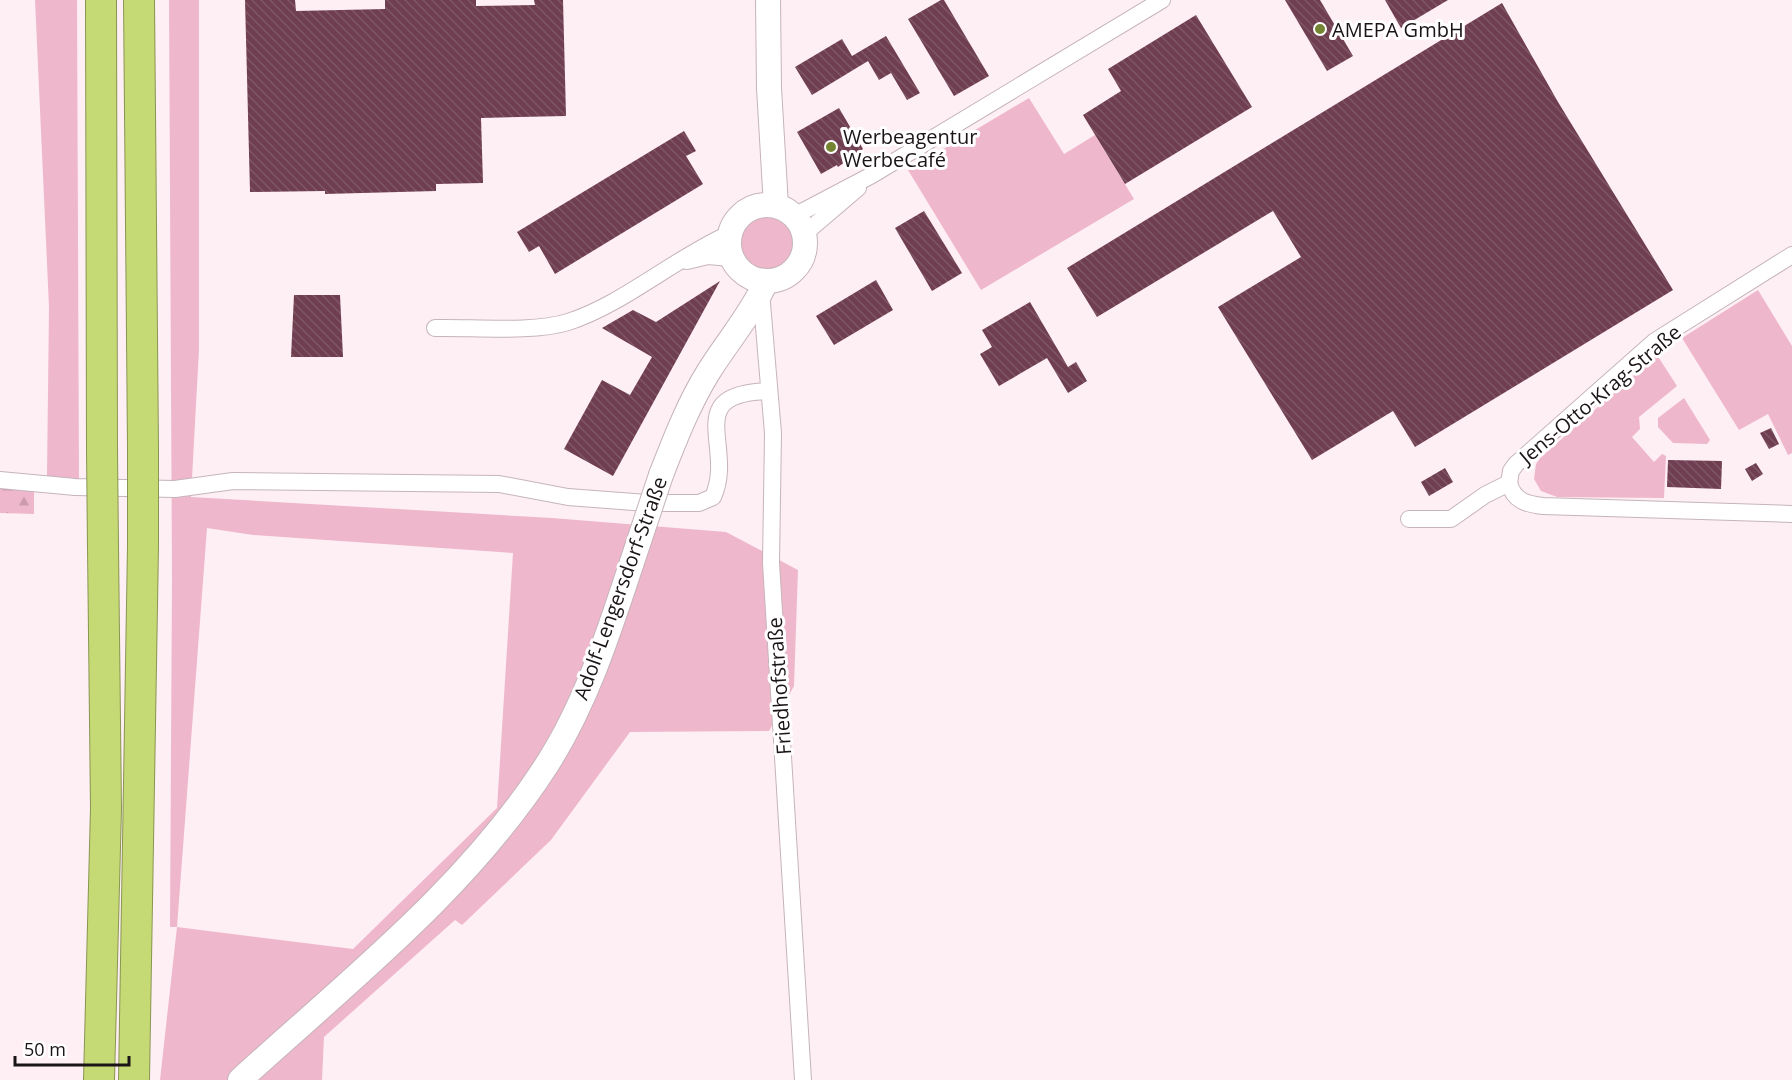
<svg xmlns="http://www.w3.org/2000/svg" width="1792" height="1080" font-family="'Open Sans',sans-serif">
  <defs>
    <pattern id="forest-firs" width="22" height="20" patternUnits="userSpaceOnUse" patternTransform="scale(1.5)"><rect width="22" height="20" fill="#efb7cb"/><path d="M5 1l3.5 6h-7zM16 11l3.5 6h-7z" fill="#cc9cae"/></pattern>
    <pattern id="building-back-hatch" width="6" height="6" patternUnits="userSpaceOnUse" patternTransform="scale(1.5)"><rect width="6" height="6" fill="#6f3e51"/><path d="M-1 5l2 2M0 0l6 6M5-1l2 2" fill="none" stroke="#7e5666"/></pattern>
  </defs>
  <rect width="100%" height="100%" fill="#feeff4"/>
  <g fill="#efb7cb" fill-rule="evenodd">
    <polygon points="35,0 77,0 79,481 47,476 49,307"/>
    <path d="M169,0H199V349L191,497L552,518L726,532L798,570L794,686L769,731L630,732L551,840L462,925L455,920L324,1037L322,1080H160L177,927H170L172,578ZM207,528L253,535L513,553L497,808L353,949L177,927Z"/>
    <polygon points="1029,98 1064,154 1095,135 1134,199 981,290 908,170"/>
    <circle cx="767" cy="242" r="27"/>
    <polygon points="1758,290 1792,346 1792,453 1788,455 1768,414 1739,430 1682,338"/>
    <polygon points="1657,355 1677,386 1639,417 1640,429 1632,437 1654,462 1662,454 1666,456 1664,498 1557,497 1541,491 1534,479 1536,464 1540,458"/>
    <polygon points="1684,398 1710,440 1707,444 1673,443 1658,427 1658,418"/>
  </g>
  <polygon fill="url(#forest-firs)" points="0,487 34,488 34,514 0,513"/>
  <g fill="url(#building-back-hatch)">
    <polygon points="245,0 295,0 296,11 385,9 385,0 476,0 476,6 535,5 534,0 563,0 566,116 481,118 483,183 436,184 436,191 325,194 325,191 250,192"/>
    <polygon points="941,0 944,0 989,76 954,96 908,19"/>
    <polygon points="1285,0 1320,0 1353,56 1327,71"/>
    <polygon points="1385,0 1448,0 1401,28"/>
    <polygon points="1502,3 1558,102 1673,290 1415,447 1393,411 1312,460 1218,307 1301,257 1273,211 1097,317 1067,268"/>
    <polygon points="1196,15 1252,107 1125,184 1083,115 1121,91 1108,69"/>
    <polygon points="886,36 920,93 907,100 891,73 879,80 868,61 812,95 795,67 842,39 852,56"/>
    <polygon points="839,108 863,149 838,167 837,165 821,174 797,132"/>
    <polygon points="684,131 696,151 686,156 703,184 555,274 539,246 529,252 517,232"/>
    <polygon points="924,211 962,273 932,291 895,228"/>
    <polygon points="876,280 893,310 834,345 816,316"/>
    <polygon points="720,281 613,476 564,449 602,380 630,395 652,357 602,328 633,310 656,322"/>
    <polygon points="294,295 340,295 343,357 291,357"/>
    <polygon points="1030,302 1068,367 1076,362 1087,381 1068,393 1047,358 999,386 980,354 992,347 982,330"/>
    <polygon points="1771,428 1779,444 1769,449 1760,433"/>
    <polygon points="1668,460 1722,461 1721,489 1667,487"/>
    <polygon points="1756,463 1763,474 1752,481 1745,469"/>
    <polygon points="1445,468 1453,482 1429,496 1421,482"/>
  </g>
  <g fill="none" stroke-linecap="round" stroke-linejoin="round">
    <defs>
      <g id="street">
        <polyline points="794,216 872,175 1162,0"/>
        <polyline points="804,234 858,188"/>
        <polyline points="687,261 708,256 731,258"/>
        <polyline points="761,292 773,433 771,563 803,1080"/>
        <path d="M435,328C473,327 533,333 568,322C622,305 675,258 729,234"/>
        <path d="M0,480L75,487L175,489L233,481L499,484L568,497L647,503H699L713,497C736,447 680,393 769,391"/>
        <polyline points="1509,483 1511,471 1516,464 1655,341 1792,255"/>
        <path d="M1409,519H1451L1485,495L1509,483C1514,501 1526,504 1543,506L1792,514"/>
      </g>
      <g id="secondary">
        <polyline points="768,0 769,88 776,206"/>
        <circle cx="767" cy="243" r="38"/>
        <path d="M661,475C675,439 689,403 709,371C728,341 751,314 766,282"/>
        <path d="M240,1080C347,982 466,890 546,766C586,704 609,632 632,562"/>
      </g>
      <g id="highway">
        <polyline points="101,0 102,449"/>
        <polyline points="139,0 143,448"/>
        <polyline points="99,1080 106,808 103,547"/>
        <polyline points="134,1080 143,546"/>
      </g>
    </defs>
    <use href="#street" stroke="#c6b4ba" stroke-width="18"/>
    <use href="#secondary" stroke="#c6b4ba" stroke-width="26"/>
    <use href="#highway" stroke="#8a9553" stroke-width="32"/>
    <use href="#street" stroke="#fff" stroke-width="16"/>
    <use href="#secondary" stroke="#fff" stroke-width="24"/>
    <use href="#highway" stroke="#c5da74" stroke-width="30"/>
    <defs>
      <polyline id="secondary-bridge" points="632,562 661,475"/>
      <g id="highway-bridge">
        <polyline points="143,448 143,546"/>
        <polyline points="102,449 103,547"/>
      </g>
    </defs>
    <use href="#secondary-bridge" stroke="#c6b4ba" stroke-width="26" stroke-linecap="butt"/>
    <use href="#highway-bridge" stroke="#8a9553" stroke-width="32" stroke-linecap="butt"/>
    <use href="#secondary-bridge" stroke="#fff" stroke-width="24"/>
    <use href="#highway-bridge" stroke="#c5da74" stroke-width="30"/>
  </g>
  <g fill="#758433" stroke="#fff" stroke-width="2">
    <circle cx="1320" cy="29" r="6"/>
    <circle cx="831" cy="147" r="6"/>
  </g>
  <g text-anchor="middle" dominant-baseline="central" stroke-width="6" stroke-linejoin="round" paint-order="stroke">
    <g font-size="20" fill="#1b1416" stroke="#fff" text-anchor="start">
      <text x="1332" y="29">AMEPA GmbH</text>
      <text x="843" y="136">Werbeagentur<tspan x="843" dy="23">WerbeCafé</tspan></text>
    </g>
    <g font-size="20" fill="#1b1416" stroke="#fff">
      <text transform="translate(1600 394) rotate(-40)">Jens-Otto-Krag-Straße</text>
      <text transform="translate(620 588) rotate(-70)">Adolf-Lengersdorf-Straße</text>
      <text transform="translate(779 686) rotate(-94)">Friedhofstraße</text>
    </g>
  </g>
  <path d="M15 1056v9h114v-9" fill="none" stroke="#1b1416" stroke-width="3"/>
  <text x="24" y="1056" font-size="18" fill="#1b1416" stroke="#ffffff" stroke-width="4.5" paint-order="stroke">50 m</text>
</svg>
